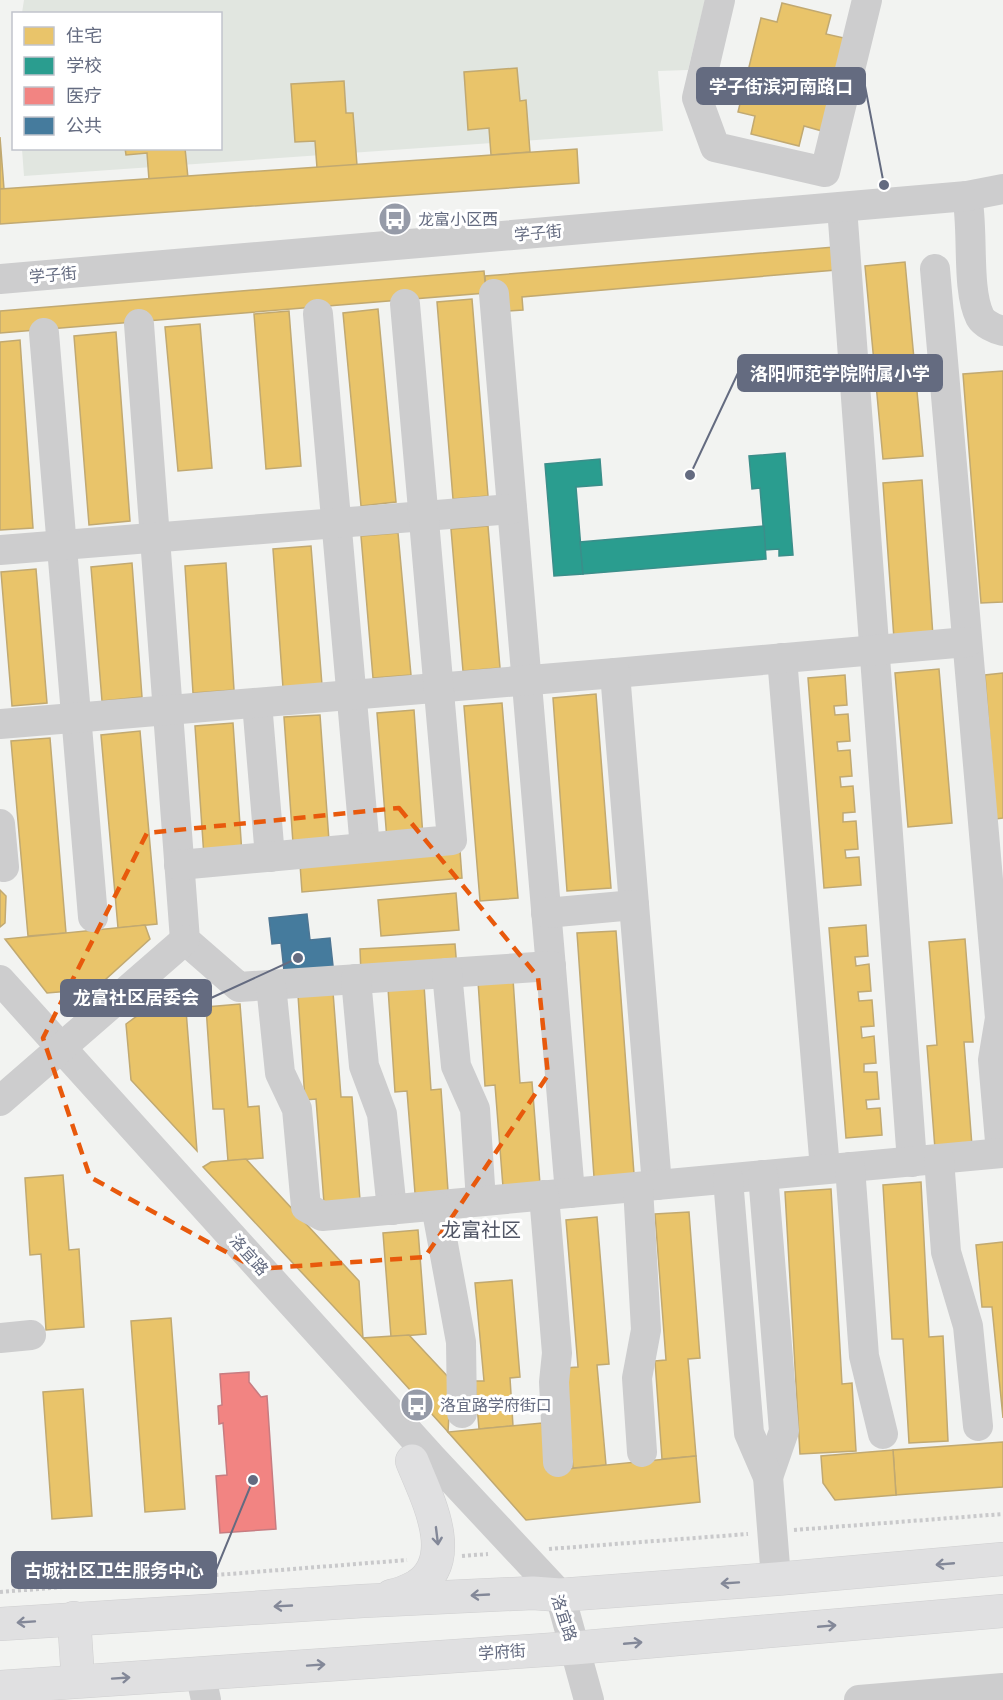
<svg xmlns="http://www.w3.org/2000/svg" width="1003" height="1700" font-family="'Roboto Condensed','Noto Sans SC',sans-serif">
  <rect width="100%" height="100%" fill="#f2f3f1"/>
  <polygon fill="#e1e6e0" points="24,0 705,0 688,70 658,71 663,131 24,176 22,149 220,148 220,14 22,13"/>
  <g fill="#e9c46a" stroke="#c1a971" stroke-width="1.5">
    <polygon points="782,3 831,15 826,34 844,38 822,131 804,126 799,146 751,134 755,116 738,112 761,18 777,22"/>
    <polygon points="517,68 520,101 526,100 530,152 491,155 489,128 468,130 464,72"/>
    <polygon points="344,81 346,113 353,113 357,165 317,168 315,141 295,142 291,84"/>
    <polygon points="0,137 4,189 0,189"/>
    <polygon points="125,148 185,148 188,178 149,180 147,153 126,155"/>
    <polygon points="577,149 579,183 0,224 0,189"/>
    <polygon points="834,247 836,270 522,297 523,310 508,311 486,291 485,276"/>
    <polygon points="905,262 923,456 883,459 865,266"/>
    <polygon points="484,271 486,293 0,333 0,311"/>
    <polygon points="472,299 488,496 453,499 437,302"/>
    <polygon points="378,309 396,502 361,506 343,313"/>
    <polygon points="289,311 301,466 266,469 254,314"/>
    <polygon points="200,324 212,468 178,471 165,327"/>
    <polygon points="116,332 130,521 89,525 74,336"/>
    <polygon points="20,340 33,528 0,530 0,342"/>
    <polygon points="1003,371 1003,602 981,603 963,374"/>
    <polygon points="922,480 933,636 894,639 883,483"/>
    <polygon points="488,526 500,668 463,671 451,529"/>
    <polygon points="398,533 411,675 373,678 361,536"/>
    <polygon points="311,546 322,685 283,688 273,549"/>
    <polygon points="132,563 142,697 102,701 91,567"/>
    <polygon points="226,563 234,690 193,693 185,566"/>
    <polygon points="36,569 47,703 12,706 1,572"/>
    <polygon points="939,669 952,823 908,827 895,673"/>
    <polygon points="1003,673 1003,818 996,819 985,675"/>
    <polygon points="845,675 847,705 834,706 835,715 848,714 850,741 837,742 838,751 850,750 852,776 840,777 841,787 853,786 855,812 843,813 843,822 856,821 858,849 845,850 846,858 859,857 861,885 824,888 808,678"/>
    <polygon points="596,694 611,888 567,891 553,698"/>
    <polygon points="502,703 518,898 480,901 464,706"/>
    <polygon points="414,710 423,837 387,840 377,713"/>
    <polygon points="320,715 329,841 293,843 284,717"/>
    <polygon points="233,723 242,854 204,857 195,726"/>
    <polygon points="140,731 157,924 118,928 101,735"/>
    <polygon points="50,738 66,933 28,936 11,741"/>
    <polygon points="460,851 462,878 302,892 300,864"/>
    <polygon points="0,890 6,896 5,923 0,927"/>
    <polygon points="456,893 459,930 381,936 378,900"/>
    <polygon points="145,925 150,939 95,989 47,993 5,939"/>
    <polygon points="866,925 868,956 855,957 856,966 869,964 871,991 858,992 859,1001 872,1000 874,1026 861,1027 862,1038 874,1036 876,1063 864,1064 864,1072 877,1072 879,1099 866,1100 867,1109 880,1108 882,1135 846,1138 829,928"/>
    <polygon points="616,931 634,1174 594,1177 577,933"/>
    <polygon points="965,939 973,1042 964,1042 972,1146 935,1149 927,1046 937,1045 929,942"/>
    <polygon points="455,944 457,969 361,974 360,949"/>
    <polygon points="513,979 520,1083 532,1082 540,1184 503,1187 495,1085 485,1086 478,981"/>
    <polygon points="424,985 431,1090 441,1089 448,1191 415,1193 407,1091 395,1092 388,988"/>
    <polygon points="333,992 341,1097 352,1097 360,1200 324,1203 316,1099 305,1100 298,995"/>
    <polygon points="167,994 186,1010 197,1151 131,1080 126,1024"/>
    <polygon points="240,1004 248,1107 259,1106 263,1158 228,1161 224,1109 213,1109 206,1007"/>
    <polygon points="246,1159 359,1281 363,1338 203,1167 211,1162"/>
    <polygon points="63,1175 69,1250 79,1249 84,1327 46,1330 41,1254 30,1255 25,1178"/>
    <polygon points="921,1182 929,1337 943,1336 948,1441 909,1443 903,1339 892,1339 883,1185"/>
    <polygon points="831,1189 842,1384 852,1383 856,1451 800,1454 785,1192"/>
    <polygon points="689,1212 700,1358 688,1359 696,1456 662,1459 655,1361 666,1360 655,1214"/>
    <polygon points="597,1217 609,1364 597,1365 606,1465 573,1468 565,1368 578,1367 566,1220"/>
    <polygon points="418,1230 426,1334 391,1337 383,1233"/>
    <polygon points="1003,1242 1003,1418 992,1307 982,1307 976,1245"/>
    <polygon points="512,1280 520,1377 510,1378 513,1426 479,1429 475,1381 484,1381 475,1283"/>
    <polygon points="171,1318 185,1509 145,1512 131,1321"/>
    <polygon points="409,1335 451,1380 448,1432 363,1338"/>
    <polygon points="83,1389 92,1516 52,1519 43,1392"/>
    <polygon points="542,1423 547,1471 696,1456 700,1502 526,1520 448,1432"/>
    <polygon points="1003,1442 1003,1487 896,1495 893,1450"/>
    <polygon points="893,1450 896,1495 835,1500 823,1483 821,1456"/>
  </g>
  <g fill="#2a9d8f" stroke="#3b8e8a" stroke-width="1.5">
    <polygon points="785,453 793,555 779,556 779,549 765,550 760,488 752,489 749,456"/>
    <polygon points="600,459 602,485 576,487 583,574 554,576 545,464"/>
    <polygon points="764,526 766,559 583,574 580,542"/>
  </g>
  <polygon fill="#f28482" stroke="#c77c81" stroke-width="1.5" points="249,1372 249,1382 261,1397 267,1396 276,1529 220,1533 216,1476 227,1475 223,1423 219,1424 218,1406 222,1405 220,1374"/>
  <polygon fill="#457b9d" stroke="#4e7694" stroke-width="1.5" points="307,914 310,940 330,938 334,975 285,980 281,943 272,944 269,918"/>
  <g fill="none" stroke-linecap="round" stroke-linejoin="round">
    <defs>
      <g id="major">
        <path d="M391,1596C402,1594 408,1591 417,1586C460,1559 426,1496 412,1461"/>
        <polyline points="74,1618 78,1680"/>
        <polyline points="0,1624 363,1601 533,1593 560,1595 776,1579 1003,1559"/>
        <polyline points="0,1687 574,1648 1003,1611"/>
      </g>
    </defs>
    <use href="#major" stroke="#cfcfd0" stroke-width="34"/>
    <g stroke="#c9c9cb" stroke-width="4" stroke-dasharray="3 3" stroke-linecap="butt">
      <polyline points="794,1530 1003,1514"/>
      <polyline points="549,1549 748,1534"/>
      <polyline points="462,1556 488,1554"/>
      <polyline points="0,1592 407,1560"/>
    </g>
    <g stroke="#cdcdce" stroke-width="30">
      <polyline points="720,0 697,98 715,147 825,172 867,0"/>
      <path d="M967,196C974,230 966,289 980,317C984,324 995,329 1003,331"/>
      <polyline points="842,207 912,1162"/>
      <polyline points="935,269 1000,1018 993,1060 1001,1153"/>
      <polyline points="0,279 967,196 1003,189"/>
      <polyline points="494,294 570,1193"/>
      <polyline points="318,314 365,848"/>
      <polyline points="139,324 185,940 239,987 551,966"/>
      <polyline points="44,333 93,917"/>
      <polyline points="0,550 512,509"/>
      <polyline points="782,658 825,1169"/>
      <polyline points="615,673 967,642"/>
      <polyline points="257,703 270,857"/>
      <polyline points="0,724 615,673 657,1185"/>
      <polyline points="0,824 4,867"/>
      <polyline points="179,865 452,840 405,304"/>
      <polyline points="546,913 634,905"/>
      <polyline points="447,973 456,1066 475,1109 481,1201"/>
      <polyline points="356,979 364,1066 382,1114 392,1210"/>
      <polyline points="0,980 432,1458 560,1595 589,1700"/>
      <polyline points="271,985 280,1073 297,1109 306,1207 322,1216 1003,1153"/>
      <polyline points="0,1101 185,940"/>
      <polyline points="939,1159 946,1252 968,1326 978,1426"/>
      <polyline points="850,1167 864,1356 883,1434"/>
      <polyline points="763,1175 784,1431 768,1477"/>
      <polyline points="728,1179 749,1433 768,1477 776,1579"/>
      <polyline points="638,1187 646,1330 637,1378 642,1452"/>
      <polyline points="544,1195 557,1353 554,1382 558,1462"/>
      <polyline points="436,1206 461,1342 462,1413"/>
      <polyline points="0,1338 31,1335"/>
      <polyline points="200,1672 206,1700"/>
      <polyline points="859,1700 1003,1688"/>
    </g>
    <use href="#major" stroke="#e0e0e1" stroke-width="33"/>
  </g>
  <defs><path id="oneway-shaft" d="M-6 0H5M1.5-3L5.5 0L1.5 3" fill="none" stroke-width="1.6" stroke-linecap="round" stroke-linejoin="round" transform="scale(1.5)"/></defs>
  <g stroke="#838898">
    <use href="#oneway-shaft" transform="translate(437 1536) rotate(83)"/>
    <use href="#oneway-shaft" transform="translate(945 1564) rotate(175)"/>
    <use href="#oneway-shaft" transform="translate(730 1583) rotate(176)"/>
    <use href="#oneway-shaft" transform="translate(480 1595) rotate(177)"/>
    <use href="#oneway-shaft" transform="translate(283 1606) rotate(177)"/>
    <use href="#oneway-shaft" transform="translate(26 1622) rotate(176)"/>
    <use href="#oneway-shaft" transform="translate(827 1626) rotate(-5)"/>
    <use href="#oneway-shaft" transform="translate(633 1643) rotate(-5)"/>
    <use href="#oneway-shaft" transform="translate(316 1665) rotate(-4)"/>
    <use href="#oneway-shaft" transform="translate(121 1678) rotate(-4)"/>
  </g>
  <path fill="none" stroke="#e8590c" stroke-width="4.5" stroke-dasharray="12 8" stroke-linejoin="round" d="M399,808L538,977L548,1075L425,1257L257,1269L90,1177L43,1038L147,833Z"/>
  <defs>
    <symbol id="bus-disc" viewBox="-11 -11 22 22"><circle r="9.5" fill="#969ba8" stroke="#fff"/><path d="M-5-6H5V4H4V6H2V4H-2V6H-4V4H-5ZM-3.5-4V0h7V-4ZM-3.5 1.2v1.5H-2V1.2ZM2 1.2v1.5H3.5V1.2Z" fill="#fff"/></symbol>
  </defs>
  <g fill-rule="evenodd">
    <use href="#bus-disc" x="376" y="200" width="38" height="38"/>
    <use href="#bus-disc" x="398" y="1386" width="38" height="38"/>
  </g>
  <g text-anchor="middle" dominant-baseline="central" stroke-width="6" stroke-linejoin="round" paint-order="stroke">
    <g font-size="16" fill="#646b80" stroke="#fff" text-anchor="start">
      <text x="418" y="219">龙富小区西</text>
      <text x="440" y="1405">洛宜路学府街口</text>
    </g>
    <g font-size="16" fill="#646b80" stroke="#fff">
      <text transform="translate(538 233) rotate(-5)">学子街</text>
      <text transform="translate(53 275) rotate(-5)">学子街</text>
      <text transform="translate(249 1255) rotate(48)">洛宜路</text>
      <text transform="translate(564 1618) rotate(72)">洛宜路</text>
      <text transform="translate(502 1652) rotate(-4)">学府街</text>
    </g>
    <g font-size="20" fill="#525766" stroke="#fff">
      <text x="481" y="1230">龙富社区</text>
    </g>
  </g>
  <path fill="none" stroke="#646b80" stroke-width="2" d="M884 185L865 86M690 475L738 373M298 958L211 998M253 1480L216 1570"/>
  <g fill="#646b80" stroke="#fff" stroke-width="2">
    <circle cx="884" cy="185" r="6"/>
    <circle cx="690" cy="475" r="6"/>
    <circle cx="298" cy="958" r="6"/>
    <circle cx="253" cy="1480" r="6"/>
  </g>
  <g fill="#646b80" stroke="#646b80" stroke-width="2">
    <rect x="697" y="68" width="168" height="36" rx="6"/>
    <rect x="738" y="355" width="204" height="36" rx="6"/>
    <rect x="61" y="980" width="150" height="36" rx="6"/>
    <rect x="12" y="1552" width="204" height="36" rx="6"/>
  </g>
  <g font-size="18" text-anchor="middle" font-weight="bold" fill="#fff">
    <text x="781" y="93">学子街滨河南路口</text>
    <text x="840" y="380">洛阳师范学院附属小学</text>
    <text x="136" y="1004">龙富社区居委会</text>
    <text x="114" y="1577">古城社区卫生服务中心</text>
  </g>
  <rect x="12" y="12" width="210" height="138" fill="#ffffff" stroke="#c1c4cc" stroke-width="1.5"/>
  <rect x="24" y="27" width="30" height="18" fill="#e9c46a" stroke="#c1c4cc" stroke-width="1.5"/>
  <text x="66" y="42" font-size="18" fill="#646b80">住宅</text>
  <rect x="24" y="57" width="30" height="18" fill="#2a9d8f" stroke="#c1c4cc" stroke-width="1.5"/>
  <text x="66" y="72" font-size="18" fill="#646b80">学校</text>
  <rect x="24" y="87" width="30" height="18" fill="#f28482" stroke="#c1c4cc" stroke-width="1.5"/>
  <text x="66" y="102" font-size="18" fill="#646b80">医疗</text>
  <rect x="24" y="117" width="30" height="18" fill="#457b9d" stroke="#c1c4cc" stroke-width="1.5"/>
  <text x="66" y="132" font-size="18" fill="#646b80">公共</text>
</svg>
